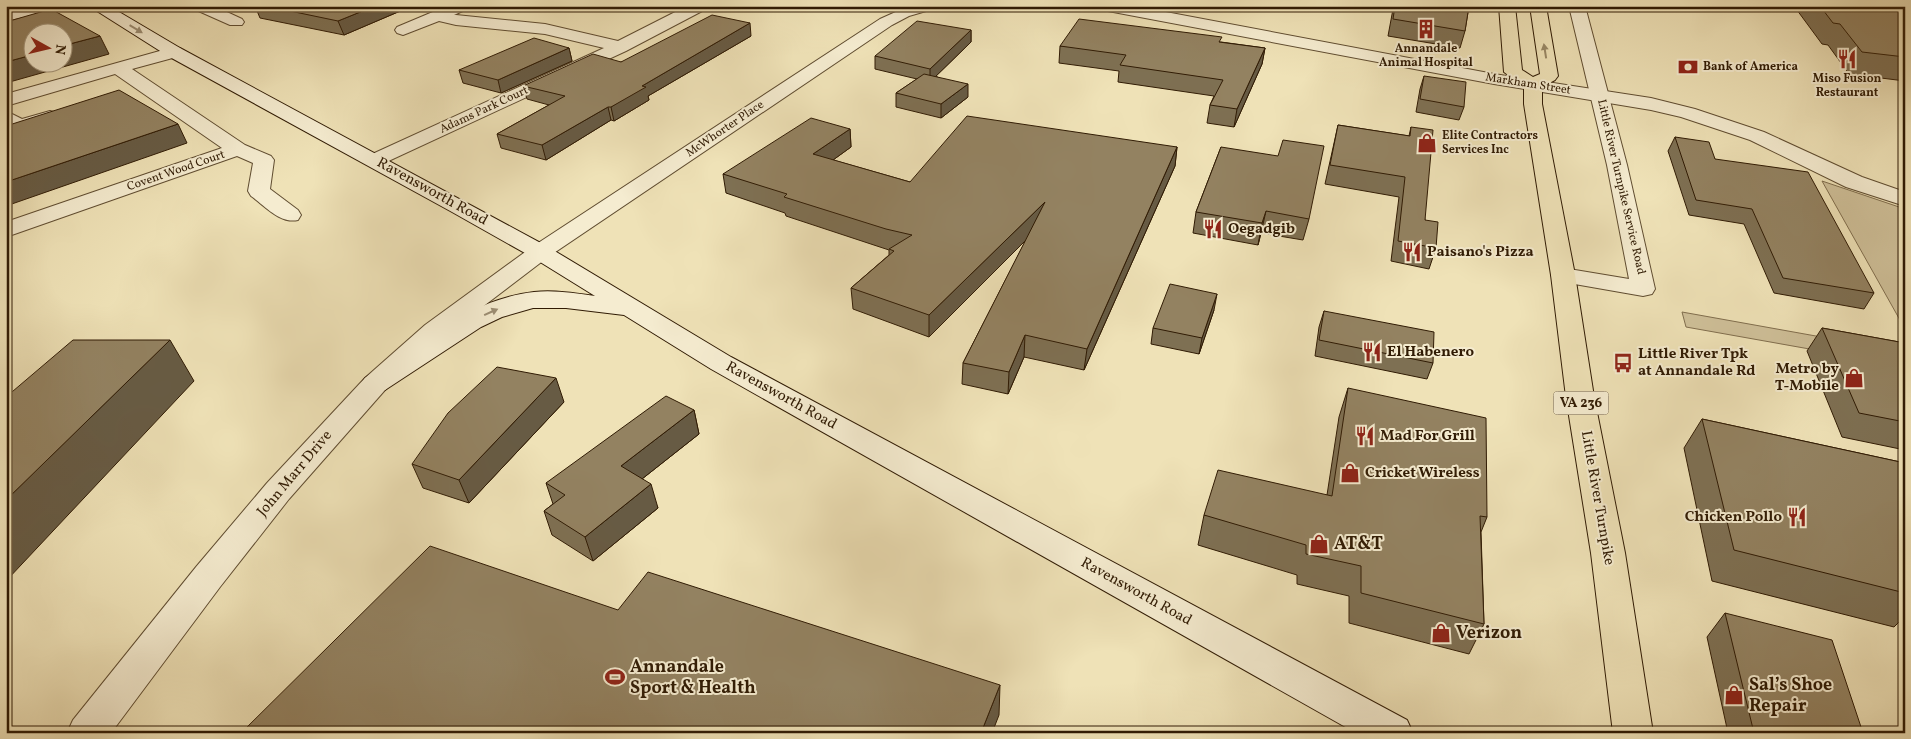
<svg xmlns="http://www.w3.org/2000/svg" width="1911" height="739" font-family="Vollkorn,serif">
  <rect width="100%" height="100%" fill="#efe2b7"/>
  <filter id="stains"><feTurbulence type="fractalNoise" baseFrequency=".004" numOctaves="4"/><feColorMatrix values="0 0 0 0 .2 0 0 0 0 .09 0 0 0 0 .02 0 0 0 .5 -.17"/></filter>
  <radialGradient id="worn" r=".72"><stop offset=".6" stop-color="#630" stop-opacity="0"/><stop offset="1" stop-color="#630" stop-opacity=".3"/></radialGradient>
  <g fill="#cfc099" stroke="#806e4e">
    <polygon points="1822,181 1905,209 1905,329"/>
    <polygon points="1682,312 1905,352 1905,366 1686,327"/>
  </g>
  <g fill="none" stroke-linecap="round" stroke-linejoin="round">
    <defs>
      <g id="minor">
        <polygon points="30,6 61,6 59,9 6,21 6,11"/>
        <polygon points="192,6 214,6 242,19 244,22 242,25 230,25 194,9"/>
        <polygon points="447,6 469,6 467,9 454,15 456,15 545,24 618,41 687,6 708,6 706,9 626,51 382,164 375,166 368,164 365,160 368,156 604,48 545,34 456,25 439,21 403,35 397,33 395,30 397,27"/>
        <polygon points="1569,6 1585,6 1627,165 1655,289 1652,294 1643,296 1563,282 1554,280 1551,275 1554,270 1563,268 1629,279 1607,165"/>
        <path d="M174,47L180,48L183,52L180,56L132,69L245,145L271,156L274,160L270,189L298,210L301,215L298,220C280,224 265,206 251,196L248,191L253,163L237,156L6,237V222L222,148L115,74L6,106V94Z"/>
        <polygon points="6,111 22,119 50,111 57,113 60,117 57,121 19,132 6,126"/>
      </g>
      <g id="tertiary">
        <polygon points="909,6 935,6 933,9 909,16 892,25 548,257 443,337 385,390 289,499 220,587 111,733 67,733 73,720 196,567 267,483 365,378 425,325 532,247 880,19"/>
        <polygon points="1100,6 1134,6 1494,74 1651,98 1695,109 1764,132 1862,177 1905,192 1905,206 1846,187 1750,140 1681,117 1651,110 1494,84 1108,11 1102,9"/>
      </g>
      <path id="secondary" d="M89,6H109L180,48L548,247L731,357L1407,720L1413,733H1356L711,369L624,315L566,308H533L502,317L481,327L385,390L375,393L365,390L361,384L365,378C417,344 470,299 534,292C554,290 575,293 595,296L532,257L452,212L168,56Z"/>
      <polygon id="primary" points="1499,6 1515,6 1522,70 1533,77 1540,74 1530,6 1546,6 1558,76 1555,80 1542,87 1542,104 1575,275 1594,397 1625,553 1653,733 1613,733 1591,553 1566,397 1551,275 1524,104 1524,87 1504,72"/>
    </defs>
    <use href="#minor" stroke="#604d31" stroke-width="2"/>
    <use href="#tertiary" stroke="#604d31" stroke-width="2"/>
    <use href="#secondary" stroke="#301b04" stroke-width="2"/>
    <use href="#primary" stroke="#301b04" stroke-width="2"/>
    <use href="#minor" fill="#f5ecd0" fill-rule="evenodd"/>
    <use href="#tertiary" fill="#f5ecd0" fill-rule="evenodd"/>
    <use href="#secondary" fill="#f5ecd0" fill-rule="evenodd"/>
    <use href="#primary" fill="#efe2b7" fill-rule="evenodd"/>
  </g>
  <g fill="#7e7053" stroke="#301b04">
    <polygon points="255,6 412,6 344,35 260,18"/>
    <polygon points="1379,6 1469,6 1465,31 1460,48 1388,36 1393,9"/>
    <polygon points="1794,6 1905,6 1905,81 1849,74 1828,45 1822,44"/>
    <polygon points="971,30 971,42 936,76 968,97 941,118 896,107 896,93 917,79 875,69 875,56"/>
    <polygon points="751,36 648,96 649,100 614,121 611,120 546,160 501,148 497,134 549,105 527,99 523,86 621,62"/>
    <polygon points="1221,42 1265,48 1262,64 1234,127 1207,123 1210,105 1214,96 1118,82 1119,71 1059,63 1060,46"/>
    <polygon points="569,48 572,61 501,93 463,83 459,70"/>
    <polygon points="1424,76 1464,107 1459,120 1416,112 1420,89"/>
    <polygon points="1338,125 1409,136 1411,127 1425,220 1436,248 1429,269 1391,261 1399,197 1325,184"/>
    <polygon points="850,129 851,147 833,160 910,182 1177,147 1175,166 1084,370 1024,357 1008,394 962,384 963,363 1026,240 929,337 853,309 851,288 889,255 889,250 786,216 785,213 726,193 723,174"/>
    <polygon points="1675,137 1715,159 1874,293 1864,309 1774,293 1744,224 1689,215 1668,151"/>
    <polygon points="1221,147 1309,219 1303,240 1261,233 1258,245 1193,233 1196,212"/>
    <polygon points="1214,310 1199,354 1151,344 1153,328"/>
    <polygon points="1324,311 1433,363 1427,379 1315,356 1319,327"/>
    <polygon points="1822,328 1905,343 1905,450 1842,437 1807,351"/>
    <polygon points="1348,388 1487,517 1481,532 1484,624 1469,654 1349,623 1349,596 1297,584 1297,575 1198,545 1204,515 1327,495 1339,417"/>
    <polygon points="564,402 469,503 423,488 412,464"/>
    <polygon points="694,410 699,434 642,479 658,508 593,561 552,535 544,511 553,504 546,483"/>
    <polygon points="1702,419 1905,463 1905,616 1894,627 1712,581 1684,448"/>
    <polygon points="1725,613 1863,733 1728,733 1707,637"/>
  </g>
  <g fill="#675b44" stroke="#301b04">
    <polygon points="375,6 412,6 344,35 338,21"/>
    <polygon points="750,23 751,36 648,96 649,100 614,121 611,107 642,86"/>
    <polygon points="971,30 971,42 930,82 930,69"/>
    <polygon points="100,36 109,54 6,83 6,62 32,55 32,62 62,62 62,46"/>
    <polygon points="569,48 572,61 501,93 498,80"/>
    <polygon points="1265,48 1262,64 1234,127 1237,109"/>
    <polygon points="968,84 968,97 941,118 941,104"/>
    <polygon points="608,107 611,120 546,160 542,145"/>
    <polygon points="178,124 187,143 6,206 6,182"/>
    <polygon points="850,129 851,147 815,173 813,154"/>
    <polygon points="1177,147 1175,166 1084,370 1087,349"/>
    <polygon points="1045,202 1044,222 929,337 929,315"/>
    <polygon points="1266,211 1261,233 1258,245 1262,223"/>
    <polygon points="1217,294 1214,310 1199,354 1202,338"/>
    <polygon points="1025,335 1024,357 1008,394 1009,372"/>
    <polygon points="170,340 194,381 6,581 6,500"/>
    <polygon points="556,378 564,402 469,503 459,480"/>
    <polygon points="694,410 699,434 628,490 621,466"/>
    <polygon points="651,484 658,508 593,561 585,537"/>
    <polygon points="1000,685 999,715 992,733 981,733"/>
  </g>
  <g fill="#938261" stroke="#301b04">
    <polygon points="266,6 375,6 338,21"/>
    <polygon points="1395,6 1469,6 1465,31 1393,19"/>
    <polygon points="1820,6 1905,6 1905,57 1862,52 1840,24 1833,23"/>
    <polygon points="51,9 100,36 62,46 62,32 32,32 32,55 6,62 6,22"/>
    <polygon points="712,15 750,23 642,86 646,87 611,107 608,107 542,145 497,134 565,96 523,86 593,54 621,62"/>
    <polygon points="1079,19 1222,37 1219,42 1265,48 1237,109 1210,105 1223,80 1120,65 1126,55 1060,46"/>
    <polygon points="917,21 971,30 930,69 875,56"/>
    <polygon points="534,38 569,48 498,80 459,70"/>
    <polygon points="924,74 968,84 941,104 896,93"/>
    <polygon points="1424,76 1466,82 1464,107 1420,99"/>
    <polygon points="119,90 178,124 6,182 6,126"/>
    <polygon points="967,116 1177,147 1087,349 1025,335 1009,372 963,363 1045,202 929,315 851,288 894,251 889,249 912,235 886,229 784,197 787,194 723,174 811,118 850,129 813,154 910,182"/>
    <polygon points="1338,125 1410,136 1411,127 1433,130 1425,220 1438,222 1436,248 1398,241 1405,177 1330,165"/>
    <polygon points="1675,137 1709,142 1715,159 1808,172 1874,293 1783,278 1752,209 1696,200"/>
    <polygon points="1283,140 1324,146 1309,219 1266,211 1262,223 1196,212 1221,147 1278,156"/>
    <polygon points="1170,284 1217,294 1202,338 1153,328"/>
    <polygon points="1324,311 1434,332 1433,363 1319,340"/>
    <polygon points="1822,328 1905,343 1905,422 1859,413"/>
    <polygon points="73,340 170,340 6,500 6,397"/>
    <polygon points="497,367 556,378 459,480 412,464 448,413"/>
    <polygon points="1348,388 1486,418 1487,517 1480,516 1484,624 1361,593 1361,566 1306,554 1306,545 1204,515 1218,470 1332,496"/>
    <polygon points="666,396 694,410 621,466 651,484 585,537 544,511 565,495 546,483"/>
    <polygon points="1702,419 1905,463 1905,548 1901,547 1905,555 1905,593 1734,550"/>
    <polygon points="430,546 618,610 648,572 1000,685 981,733 241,733"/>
    <polygon points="1725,613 1832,640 1863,733 1754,733"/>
  </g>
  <defs><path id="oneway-solid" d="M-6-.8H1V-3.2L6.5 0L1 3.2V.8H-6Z" transform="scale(1.25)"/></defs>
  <g fill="#9c8e74">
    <use href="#oneway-solid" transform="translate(136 29) rotate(31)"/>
    <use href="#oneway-solid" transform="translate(491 312) rotate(-24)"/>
  </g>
  <use fill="#986" href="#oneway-solid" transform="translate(1545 51) rotate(-99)"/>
  <defs>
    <symbol id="building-bare" viewBox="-9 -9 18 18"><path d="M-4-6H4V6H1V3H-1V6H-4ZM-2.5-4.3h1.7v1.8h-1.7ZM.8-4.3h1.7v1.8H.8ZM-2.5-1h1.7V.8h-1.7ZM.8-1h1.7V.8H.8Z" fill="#8f2418" stroke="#f5ecd0" stroke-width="2.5" paint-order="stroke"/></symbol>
    <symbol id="restaurant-bare" viewBox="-9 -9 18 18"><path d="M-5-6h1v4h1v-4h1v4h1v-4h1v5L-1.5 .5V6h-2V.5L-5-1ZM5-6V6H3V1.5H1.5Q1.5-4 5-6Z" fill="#8f2418" stroke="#f5ecd0" stroke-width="2.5" paint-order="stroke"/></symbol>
    <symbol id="bank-bare" viewBox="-9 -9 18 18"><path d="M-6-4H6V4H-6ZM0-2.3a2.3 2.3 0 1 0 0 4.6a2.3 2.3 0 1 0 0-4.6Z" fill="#8f2418" stroke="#f5ecd0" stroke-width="2.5" paint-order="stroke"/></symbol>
    <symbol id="shop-bare" viewBox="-9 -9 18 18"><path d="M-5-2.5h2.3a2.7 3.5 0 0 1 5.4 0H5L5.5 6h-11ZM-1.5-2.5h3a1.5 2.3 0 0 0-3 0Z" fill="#8f2418" stroke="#f5ecd0" stroke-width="2.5" paint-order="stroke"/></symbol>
    <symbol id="bus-bare" viewBox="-9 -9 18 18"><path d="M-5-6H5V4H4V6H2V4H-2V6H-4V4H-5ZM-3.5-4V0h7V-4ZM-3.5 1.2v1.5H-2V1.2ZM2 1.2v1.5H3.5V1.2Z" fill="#8f2418" stroke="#f5ecd0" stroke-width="2.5" paint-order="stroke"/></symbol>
    <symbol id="stadium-bare" viewBox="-9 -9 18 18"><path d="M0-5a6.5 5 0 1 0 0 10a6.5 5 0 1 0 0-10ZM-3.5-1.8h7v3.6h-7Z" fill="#8f2418" stroke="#f5ecd0" stroke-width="2.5" paint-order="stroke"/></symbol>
  </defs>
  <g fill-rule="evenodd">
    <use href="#building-bare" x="1412" y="15" width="28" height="28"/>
    <use href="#restaurant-bare" x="1833" y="45" width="28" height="28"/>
    <use href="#bank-bare" x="1674" y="53" width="28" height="28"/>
    <use href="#shop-bare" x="1413" y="129" width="28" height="28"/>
    <use href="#restaurant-bare" x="1199" y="215" width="28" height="28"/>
    <use href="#restaurant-bare" x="1398" y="238" width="28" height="28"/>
    <use href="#restaurant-bare" x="1358" y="338" width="28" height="28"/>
    <use href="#bus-bare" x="1609" y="349" width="28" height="28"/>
    <use href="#shop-bare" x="1840" y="364" width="28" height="28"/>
    <use href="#restaurant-bare" x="1351" y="422" width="28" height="28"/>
    <use href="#shop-bare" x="1336" y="459" width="28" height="28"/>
    <use href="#restaurant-bare" x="1783" y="503" width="28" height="28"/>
    <use href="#shop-bare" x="1305" y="530" width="28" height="28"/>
    <use href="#shop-bare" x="1427" y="619" width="28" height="28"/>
    <use href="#stadium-bare" x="601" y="663" width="28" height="28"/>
    <use href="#shop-bare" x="1720" y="681" width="28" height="28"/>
  </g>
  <g text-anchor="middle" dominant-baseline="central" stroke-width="4" stroke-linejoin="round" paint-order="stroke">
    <g font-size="12" font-weight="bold" fill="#301b04" stroke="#f5ecd0">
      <text x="1426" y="49">Annandale<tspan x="1426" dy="14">Animal Hospital</tspan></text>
      <text x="1703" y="67" text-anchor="start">Bank of America</text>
      <text x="1847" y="79">Miso Fusion<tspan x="1847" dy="14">Restaurant</tspan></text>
      <text x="1442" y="136" text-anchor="start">Elite Contractors<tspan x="1442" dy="14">Services Inc</tspan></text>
    </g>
    <g font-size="12" fill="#301b04" stroke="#f5ecd0">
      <text transform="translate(1528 84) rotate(9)">Markham Street</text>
      <text transform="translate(484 110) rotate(-25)">Adams Park Court</text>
      <text transform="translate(725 129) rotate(-34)">McWhorter Place</text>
      <text transform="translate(176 171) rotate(-19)">Covent Wood Court</text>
      <text transform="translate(1621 187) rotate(77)">Little River Turnpike Service Road</text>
    </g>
    <rect fill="#f5ecd0" stroke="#6b5a41" stroke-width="1" x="1553.5" y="391.5" width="55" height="23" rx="4"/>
    <g font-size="14" font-weight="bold" fill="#301b04">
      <text x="1581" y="403">VA 236</text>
    </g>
    <g font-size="15" fill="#301b04" stroke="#f5ecd0">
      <text transform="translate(432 192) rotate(29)">Ravensworth Road</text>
      <text transform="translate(781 396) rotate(29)">Ravensworth Road</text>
      <text transform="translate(295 474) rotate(-50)">John Marr Drive</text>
      <text transform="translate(1597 498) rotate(80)">Little River Turnpike</text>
      <text transform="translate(1136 592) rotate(29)">Ravensworth Road</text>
    </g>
    <g font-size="15" font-weight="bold" fill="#301b04" stroke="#f5ecd0" text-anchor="start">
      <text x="1228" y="229">Oegadgib</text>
      <text x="1427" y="252">Paisano's Pizza</text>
      <text x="1387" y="352">El Habenero</text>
      <text x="1638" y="354">Little River Tpk<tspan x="1638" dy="17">at Annandale Rd</tspan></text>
      <text x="1839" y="369" text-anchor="end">Metro by<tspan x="1839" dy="17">T-Mobile</tspan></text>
      <text x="1380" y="436">Mad For Grill</text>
      <text x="1365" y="473">Cricket Wireless</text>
      <text x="1782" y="517" text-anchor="end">Chicken Pollo</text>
    </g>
    <g font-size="18" font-weight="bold" fill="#301b04" stroke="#f5ecd0" text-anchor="start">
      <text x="1334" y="544">AT&amp;T</text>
      <text x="1456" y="633">Verizon</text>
      <text x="630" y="667">Annandale<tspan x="630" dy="21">Sport &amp; Health</tspan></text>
      <text x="1749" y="685">Sal’s Shoe<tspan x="1749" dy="21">Repair</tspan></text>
    </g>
  </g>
  <rect width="1911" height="739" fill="none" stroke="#efe2b7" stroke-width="25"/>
  <rect x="8" y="8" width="1896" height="724" fill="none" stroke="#301b04" stroke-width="2.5"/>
  <rect x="12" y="12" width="1886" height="714" fill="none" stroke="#301b04"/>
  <g transform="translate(48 48) rotate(98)"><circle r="24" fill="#f5ecd0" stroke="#a6987e"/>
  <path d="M0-4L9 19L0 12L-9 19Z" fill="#8f2418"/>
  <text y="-8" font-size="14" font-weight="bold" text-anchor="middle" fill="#301b04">N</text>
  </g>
  <rect width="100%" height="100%" filter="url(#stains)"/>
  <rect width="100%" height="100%" fill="url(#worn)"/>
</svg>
